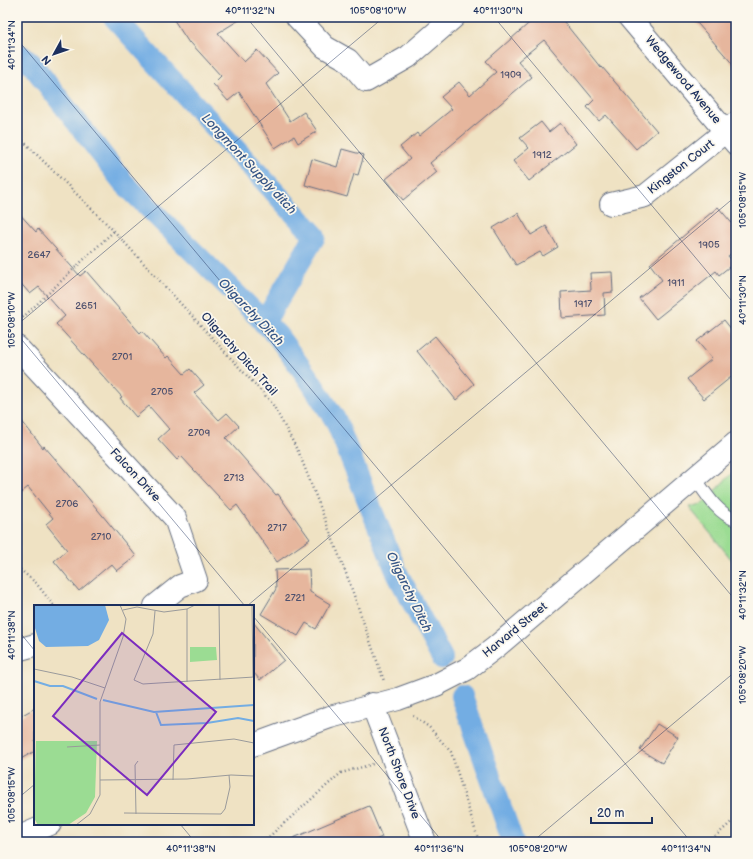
<svg xmlns="http://www.w3.org/2000/svg" width="753" height="859" font-family="'Balsamiq Sans',sans-serif">
  <rect width="100%" height="100%" fill="#fbf7ec"/>
  <filter id="ink" filterUnits="userSpaceOnUse"><feTurbulence type="fractalNoise" baseFrequency=".025" numOctaves="2"/><feDisplacementMap in="SourceGraphic" scale="8" xChannelSelector="R" yChannelSelector="G"/><feConvolveMatrix kernelMatrix="1 2 1 2 8 2 1 2 1" color-interpolation-filters="sRGB"/></filter>
  <filter id="wash" filterUnits="userSpaceOnUse"><feTurbulence type="fractalNoise" baseFrequency=".012" numOctaves="4" result="noise"/><feDisplacementMap in="SourceGraphic" scale="16" xChannelSelector="R" yChannelSelector="G"/><feGaussianBlur stdDeviation="0.9" result="paint"/><feColorMatrix in="noise" values="0 0 0 0 0 0 0 0 0 0 0 0 0 0 0 0 0 1.4 0 .05"/><feComposite in="paint" operator="in"/></filter>
  <g filter="url(#wash)">
    <rect width="100%" height="100%" fill="#efe2c3"/>
    <polygon fill="#9bdc93" stroke="#5b8678" points="736,469 736,565 689,507 702,504"/>
    <g fill="none" stroke-linecap="round" stroke-linejoin="round">
      <g stroke="#73ade3" stroke-width="22">
        <polyline points="114,17 315,236 264,323"/>
        <polyline points="17,53 31,63 123,182 277,335 309,379 336,421 397,573 442,658"/>
        <polyline points="462,696 513,842"/>
      </g>
    </g>
    <g id="blocks">
      <g fill="#e6b69d">
        <polygon points="172,17 244,17 218,33 244,62 257,50 278,73 266,84 290,121 304,112 317,131 298,143 294,136 275,148 239,92 228,101 213,84 221,76 190,42 189,43"/>
        <polygon points="536,17 560,17 601,68 602,67 657,131 636,149 606,115 599,121 587,107 594,100 544,40 518,61 532,77 430,163 437,172 403,200 386,179 410,159 400,147 417,133 419,136 452,109 441,97 459,82 470,95 496,72 486,61"/>
        <polygon points="692,17 736,17 736,68"/>
        <polygon points="541,122 549,132 560,123 576,144 529,181 513,161 529,148 520,138"/>
        <polygon points="342,149 364,155 358,175 354,174 347,197 305,185 312,159 337,167"/>
        <polygon points="718,207 736,228 736,250 728,256 734,263 719,275 716,271 656,319 639,298 662,280 650,264"/>
        <polygon points="17,211 36,232 38,229 80,276 86,271 140,333 142,331 166,358 168,356 184,374 190,369 204,385 194,393 219,420 227,413 239,426 226,438 276,495 278,494 310,539 277,562 237,505 231,510 181,456 177,460 158,439 169,429 149,406 136,417 120,398 122,397 56,324 65,316 39,287 30,294 17,279"/>
        <polygon points="518,213 531,235 546,226 558,247 543,256 540,252 516,265 493,228"/>
        <polygon points="612,272 613,292 604,293 605,315 562,318 561,292 591,290 590,273"/>
        <polygon points="724,320 736,335 736,373 704,399 687,379 712,359 697,341"/>
        <polygon points="435,336 474,384 456,400 417,351"/>
        <polygon points="17,415 43,448 44,446 64,469 136,556 117,571 111,564 79,591 54,561 67,550 46,524 53,518 28,487 17,496"/>
        <polygon points="309,569 310,592 330,604 316,629 306,623 298,636 261,614 276,589 275,570"/>
        <polygon points="253,622 284,660 260,680 253,672"/>
        <polygon points="35,708 35,751 17,761 17,718"/>
        <polygon points="657,724 678,737 662,763 640,750"/>
        <polygon points="369,806 382,837 370,842 284,842"/>
      </g>
    </g>
  </g>
  <g filter="url(#ink)">
    <use href="#blocks" fill-opacity="0" stroke="#656e81" stroke-width="1"/>
    <g fill="none" stroke-linecap="round" stroke-linejoin="round">
      <defs>
        <path id="lane" d="M695,478C706,494 717,513 736,520"/>
        <g id="street">
          <polyline points="297,17 325,47 348,60 366,81 408,57 454,17"/>
          <polyline points="629,17 736,144"/>
          <polyline points="611,204 645,196 736,123"/>
          <polyline points="17,347 175,518 196,580 180,586 155,606"/>
          <polyline points="17,650 35,645"/>
          <polyline points="372,704 425,842"/>
        </g>
        <g id="secondary">
          <polyline points="253,745 330,717 398,699 436,685 467,669 496,647 736,443"/>
          <polyline points="17,838 50,824"/>
        </g>
      </defs>
      <use href="#lane" stroke="#656e81" stroke-width="14"/>
      <use href="#street" stroke="#656e81" stroke-width="24"/>
      <use href="#secondary" stroke="#656e81" stroke-width="24"/>
      <g stroke="#656e81" stroke-width="2.5" stroke-dasharray="1 3" stroke-linecap="butt">
        <polyline points="17,135 114,231 272,403 299,453 349,581 384,681"/>
        <polyline points="17,323 114,231"/>
        <polyline points="17,567 36,583 54,606"/>
        <polyline points="413,716 429,727 451,752 479,842"/>
        <polyline points="263,842 341,773 373,764"/>
        <polyline points="709,842 736,818"/>
      </g>
      <use href="#lane" stroke="#fff" stroke-width="12"/>
      <use href="#street" stroke="#fff" stroke-width="22"/>
      <use href="#secondary" stroke="#fff" stroke-width="22"/>
    </g>
  </g>
  <path fill="none" stroke="#1b2f5e" stroke-width="1" stroke-opacity="0.45" d="M246,17L736,601M494,17L736,306M17,39L691,842M17,325L384,17M17,334L245,606M247,606L736,196M253,616L443,842M17,629L35,651M17,799L35,784M180,824L195,842M532,842L736,671"/>
  <g text-anchor="middle" dominant-baseline="central" stroke-width="3.5" stroke-linejoin="round" paint-order="stroke">
    <g font-size="10" fill="#4e516e">
      <text x="511" y="75">1909</text>
      <text x="542" y="155">1912</text>
      <text x="709" y="245">1905</text>
      <text x="39" y="255">2647</text>
      <text x="676" y="283">1911</text>
      <text x="583" y="304">1917</text>
      <text x="86" y="306">2651</text>
      <text x="122" y="357">2701</text>
      <text x="162" y="392">2705</text>
      <text x="199" y="433">2709</text>
      <text x="234" y="478">2713</text>
      <text x="67" y="504">2706</text>
      <text x="277" y="528">2717</text>
      <text x="101" y="537">2710</text>
      <text x="295" y="598">2721</text>
    </g>
    <g font-size="12" fill="#1b2f5e" stroke="#fbf7ec">
      <text transform="translate(683 80) rotate(50)">Wedgewood Avenue</text>
      <text transform="translate(681 167) rotate(-38)">Kingston Court</text>
      <text transform="translate(239 354) rotate(48)">Oligarchy Ditch Trail</text>
      <text transform="translate(135 475) rotate(47)">Falcon Drive</text>
      <text transform="translate(515 630) rotate(-39)">Harvard Street</text>
      <text transform="translate(399 773) rotate(69)">North Shore Drive</text>
    </g>
    <g font-size="13" font-style="italic" fill="#355586" stroke="#fbf7ec">
      <text transform="translate(249 164) rotate(47)">Longmont Supply ditch</text>
      <text transform="translate(251 312) rotate(46)">Oligarchy Ditch</text>
      <text transform="translate(409 592) rotate(64)">Oligarchy Ditch</text>
    </g>
  </g>
  <g transform="translate(34 605)">
    <rect width="220" height="220" fill="#efe2c3"/>
    <path d="M156,42H182L183,55L156,57ZM2,136H63L61,192L52,208L34,220H4L0,213Z" fill="#9bdc93"/>
    <path d="M0,0H71L75,15L65,35L54,41L12,42L5,36L0,20Z" fill="#73ade3"/>
    <path fill="none" stroke="#73ade3" stroke-width="2" d="M0,76L16,81H29L63,94M69,95L120,107L220,100M122,107L127,120L173,118L204,113L220,116"/>
    <path fill="none" stroke="#9a9a9b" stroke-width="1" d="M185,0L186,75M218,0L219,72M153,4V77M89,5L103,2L130,7L153,4L161,0M121,6L119,29L100,75L109,79L220,72M0,64L38,72L71,83M33,142L66,140M66,175L153,174L197,170L220,171M139,175L140,140L200,134L220,138M90,208L187,209L191,204L196,182L195,170M102,209L101,160L104,156M42,220L56,209L66,190V97L89,32L92,14L86,0"/>
    <path fill="#7b2cbf" fill-opacity="0.15" stroke="#7b2cbf" stroke-width="2" d="M88,28L182,107L113,190L19,111Z"/>
    <rect width="220" height="220" fill="none" stroke="#1b2f5e" stroke-width="2"/>
  </g>
  <rect width="753" height="859" fill="none" stroke="#fbf7ec" stroke-width="44"/>
  <g transform="translate(54 54) rotate(230)" stroke="#fbf7ec" stroke-width="3" paint-order="stroke">
  <path d="M0-3L7 15L0 10L-7 15Z" fill="#1b2f5e"/>
  <text y="-6" font-size="11" font-weight="bold" text-anchor="middle" fill="#1b2f5e">N</text>
  </g>
  <path d="M591 817v6h61v-6" fill="none" stroke="#1b2f5e" stroke-width="2"/>
  <text x="597" y="817" font-size="12" fill="#1b2f5e" stroke="#fbf7ec" stroke-width="3" paint-order="stroke">20 m</text>
  <rect x="22" y="22" width="709" height="815" fill="none" stroke="#1b2f5e" stroke-width="1.5"/>
  <g font-size="10" text-anchor="middle" fill="#1b2f5e">
    <text x="250" y="14">40°11'32"N</text>
    <text x="378" y="14">105°08'10"W</text>
    <text x="498" y="14">40°11'30"N</text>
    <text transform="translate(11 45) rotate(-90)" y="4">40°11'34"N</text>
    <text transform="translate(742 200) rotate(-90)" y="4">105°08'15"W</text>
    <text transform="translate(742 300) rotate(-90)" y="4">40°11'30"N</text>
    <text transform="translate(11 320) rotate(-90)" y="4">105°08'10"W</text>
    <text transform="translate(742 595) rotate(-90)" y="4">40°11'32"N</text>
    <text transform="translate(11 635) rotate(-90)" y="4">40°11'38"N</text>
    <text transform="translate(742 675) rotate(-90)" y="4">105°08'20"W</text>
    <text transform="translate(11 795) rotate(-90)" y="4">105°08'15"W</text>
    <text x="191" y="852">40°11'38"N</text>
    <text x="439" y="852">40°11'36"N</text>
    <text x="538" y="852">105°08'20"W</text>
    <text x="686" y="852">40°11'34"N</text>
  </g>
</svg>
